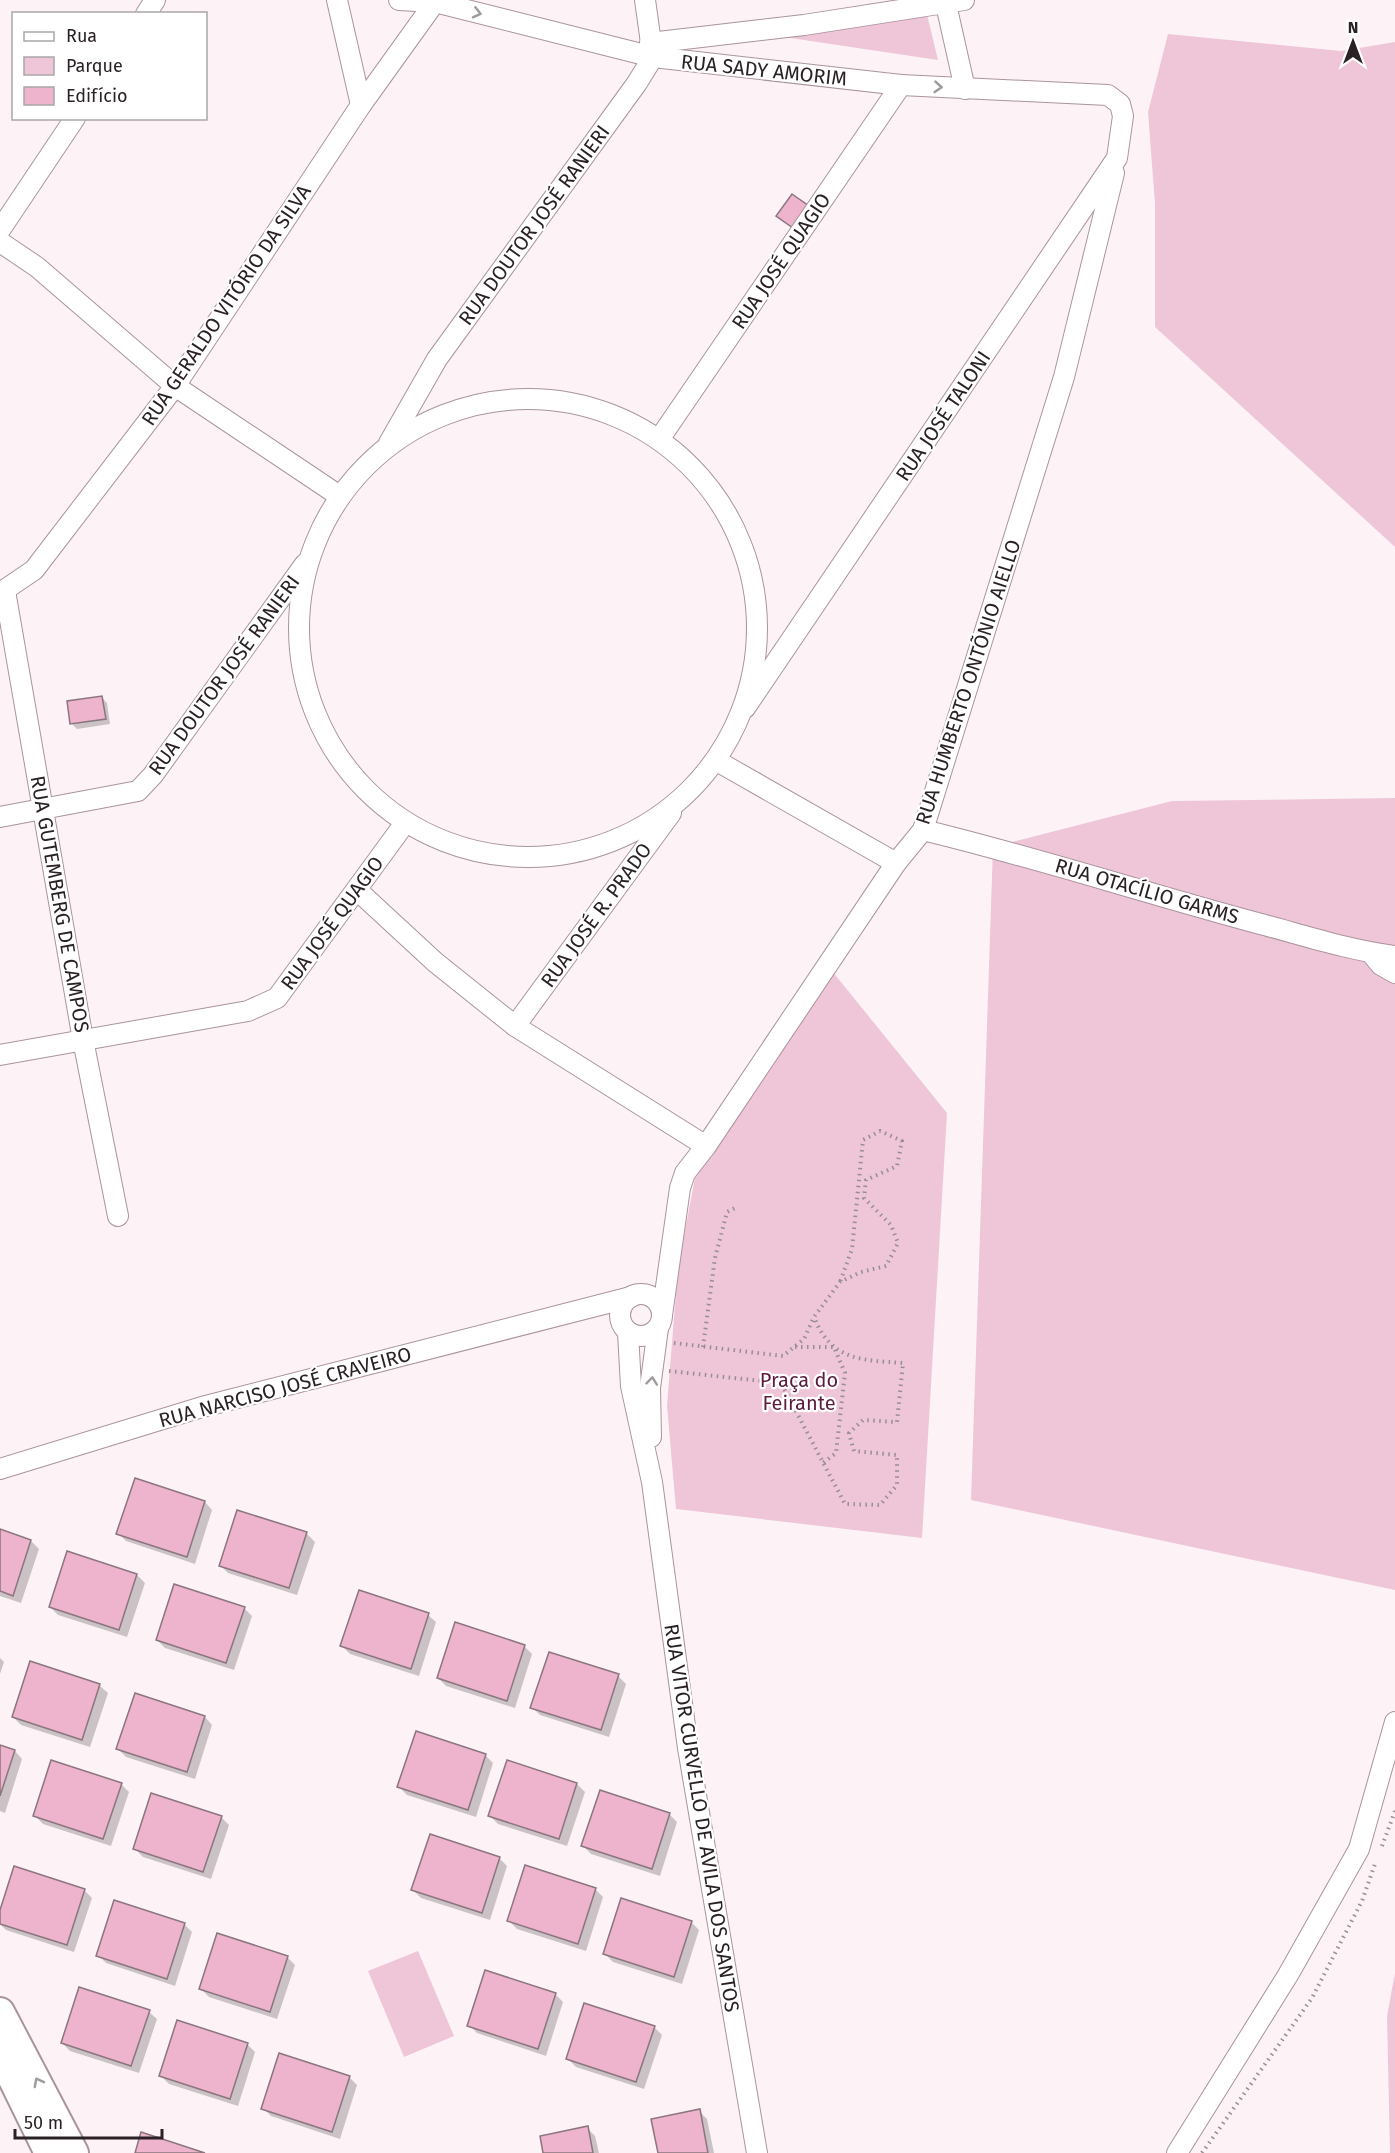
<svg xmlns="http://www.w3.org/2000/svg" width="1395" height="2153" font-family="'Fira Sans',sans-serif">
  <rect width="100%" height="100%" fill="#fdf3f7"/>
  <g fill="#eec6d7">
    <polygon points="924,2 938,60 731,29"/>
    <polygon points="1168,34 1341,51 1395,42 1395,547 1155,327 1155,204 1148,112"/>
    <polygon points="1395,798 1395,1590 971,1500 993,847 1172,801"/>
    <polygon points="828,966 947,1113 922,1538 676,1509 667,1406 678,1267 695,1178"/>
    <polygon points="418,1951 454,2036 404,2057 368,1971"/>
    <polygon points="1395,1973 1395,2153 1390,2153 1387,2016"/>
  </g>
  <g fill="#0003">
    <polygon points="102,698 107,703 110,724 77,729 72,724"/>
    <polygon points="205,1502 212,1510 195,1564 126,1541 118,1533"/>
    <polygon points="238,1512 307,1534 315,1542 297,1595 228,1573 220,1565"/>
    <polygon points="0,1531 31,1541 39,1549 21,1603 0,1596"/>
    <polygon points="137,1575 145,1583 127,1637 58,1615 50,1607"/>
    <polygon points="244,1608 252,1616 234,1670 165,1648 157,1640"/>
    <polygon points="428,1615 436,1622 419,1676 350,1654 342,1646"/>
    <polygon points="524,1646 532,1654 515,1708 446,1686 438,1678"/>
    <polygon points="0,1658 4,1662 0,1674"/>
    <polygon points="31,1663 100,1686 108,1693 90,1747 21,1725 13,1717"/>
    <polygon points="618,1676 626,1684 609,1737 540,1715 532,1707"/>
    <polygon points="205,1717 212,1725 195,1779 126,1757 118,1749"/>
    <polygon points="0,1746 15,1751 22,1759 5,1813 0,1811"/>
    <polygon points="485,1755 493,1763 476,1817 407,1795 399,1787"/>
    <polygon points="121,1784 129,1792 111,1846 43,1824 35,1816"/>
    <polygon points="577,1784 585,1792 567,1846 498,1824 490,1816"/>
    <polygon points="669,1814 677,1822 660,1876 591,1854 583,1846"/>
    <polygon points="221,1817 229,1825 211,1879 143,1857 135,1849"/>
    <polygon points="499,1858 507,1866 490,1920 421,1898 413,1890"/>
    <polygon points="595,1889 603,1897 586,1951 517,1929 509,1921"/>
    <polygon points="84,1890 92,1898 74,1952 6,1930 0,1924 0,1915"/>
    <polygon points="691,1922 699,1930 682,1984 613,1962 605,1954"/>
    <polygon points="184,1924 192,1932 175,1986 106,1963 98,1955"/>
    <polygon points="287,1957 295,1965 277,2019 209,1997 201,1989"/>
    <polygon points="555,1994 563,2002 546,2056 477,2033 469,2025"/>
    <polygon points="149,2012 157,2019 139,2073 70,2051 62,2043"/>
    <polygon points="654,2027 662,2035 644,2089 576,2067 568,2059"/>
    <polygon points="247,2044 255,2052 238,2106 169,2084 161,2076"/>
    <polygon points="349,2077 357,2085 340,2139 271,2116 263,2108"/>
    <polygon points="699,2111 707,2119 714,2153 660,2153"/>
    <polygon points="587,2128 595,2136 599,2153 544,2153"/>
  </g>
  <g fill="#eeb3cd" stroke="#8b757e" stroke-width="1.5">
    <polygon points="792,194 809,206 793,228 776,216"/>
    <polygon points="102,696 106,719 70,724 67,701"/>
    <polygon points="135,1478 205,1501 187,1557 116,1534"/>
    <polygon points="237,1510 307,1532 289,1588 219,1566"/>
    <polygon points="0,1529 31,1540 13,1596 0,1591"/>
    <polygon points="67,1551 137,1574 119,1630 49,1607"/>
    <polygon points="174,1584 245,1607 226,1663 156,1640"/>
    <polygon points="359,1590 429,1613 411,1669 340,1646"/>
    <polygon points="455,1622 525,1645 507,1701 437,1678"/>
    <polygon points="549,1652 619,1674 601,1730 530,1708"/>
    <polygon points="30,1661 100,1684 82,1740 12,1717"/>
    <polygon points="135,1693 205,1716 187,1772 116,1749"/>
    <polygon points="416,1731 486,1754 468,1810 397,1787"/>
    <polygon points="0,1745 15,1750 0,1796"/>
    <polygon points="51,1760 122,1783 103,1839 33,1816"/>
    <polygon points="507,1760 577,1783 559,1839 488,1816"/>
    <polygon points="600,1790 670,1813 652,1869 581,1846"/>
    <polygon points="151,1793 222,1816 203,1872 133,1849"/>
    <polygon points="430,1834 500,1857 482,1913 411,1890"/>
    <polygon points="525,1865 596,1888 578,1944 507,1921"/>
    <polygon points="14,1866 85,1889 67,1945 0,1924 0,1910"/>
    <polygon points="621,1898 692,1921 674,1977 603,1954"/>
    <polygon points="114,1900 185,1923 167,1979 96,1956"/>
    <polygon points="217,1933 288,1956 270,2012 199,1989"/>
    <polygon points="485,1970 556,1993 538,2049 467,2026"/>
    <polygon points="79,1987 150,2010 131,2066 61,2043"/>
    <polygon points="584,2003 655,2026 636,2082 566,2059"/>
    <polygon points="177,2020 248,2043 230,2099 159,2076"/>
    <polygon points="279,2053 350,2076 332,2132 261,2109"/>
    <polygon points="700,2109 708,2153 658,2153 651,2119"/>
    <polygon points="588,2126 593,2153 543,2153 540,2136"/>
    <polygon points="141,2132 205,2153 135,2153"/>
  </g>
  <g fill="none" stroke-linecap="round" stroke-linejoin="round">
    <defs>
      <g id="minor">
        <polyline points="337,0 361,105"/>
        <polyline points="399,0 435,2 653,57 901,85 1108,95 1120,104 1123,116 1117,158 745,708"/>
        <polyline points="945,0 965,89"/>
        <polyline points="146,14 155,0"/>
        <polyline points="650,43 804,25 964,0"/>
        <polyline points="0,230 75,118"/>
        <polyline points="0,242 37,267 175,386 338,495"/>
        <circle cx="528" cy="628" r="229"/>
        <polyline points="660,438 901,85"/>
        <polyline points="389,443 437,359 637,83 653,57 645,0"/>
        <polyline points="5,591 83,1040 118,1216"/>
        <polyline points="0,593 34,570 175,386 361,105 435,2"/>
        <polyline points="717,761 896,863"/>
        <polyline points="0,817 138,791 153,775 305,564"/>
        <path d="M923,830C1035,857 1145,893 1257,923C1303,935 1348,950 1395,956"/>
        <polyline points="357,890 435,962 515,1026 706,1146"/>
        <polyline points="1371,953 1381,965 1395,973"/>
        <polyline points="515,1026 671,813"/>
        <polyline points="0,1055 248,1011 277,998 405,823"/>
        <circle cx="641" cy="1315" r="21"/>
        <polyline points="662,1315 680,1188 685,1173 706,1146 896,863 923,830 1064,377 1114,173"/>
        <polyline points="628,1333 631,1386 652,1482 688,1748 757,2153"/>
        <polyline points="651,1437 650,1388 658,1328"/>
        <polyline points="0,1469 202,1407 631,1297"/>
        <polyline points="1177,2153 1288,1975 1359,1849 1395,1722"/>
      </g>
      <g id="secondary">
        <polyline points="0,2012 74,2153"/>
        <polyline points="0,2053 49,2153"/>
      </g>
    </defs>
    <use href="#minor" stroke="#aa939d" stroke-width="22"/>
    <use href="#secondary" stroke="#aa939d" stroke-width="32"/>
    <g stroke="#988e92" stroke-width="4" stroke-dasharray="1.5 4.5" stroke-linecap="butt">
      <polyline points="674,1343 783,1356 804,1339 814,1317 840,1282 861,1272 886,1266 898,1243 891,1225 864,1198 866,1180 897,1166 902,1141 880,1131 863,1140 852,1249 840,1282"/>
      <polyline points="703,1347 715,1258 727,1212 737,1207"/>
      <polyline points="795,1347 834,1347 845,1373 836,1453 823,1463"/>
      <path d="M669,1371L781,1383L845,1504L880,1505L897,1485V1455L854,1451L849,1433L863,1420L897,1422L903,1363C862,1360 831,1361 814,1317"/>
      <polyline points="1382,1846 1395,1811"/>
      <polyline points="1202,2153 1312,1998 1362,1901 1376,1861"/>
    </g>
    <use href="#minor" stroke="#fff" stroke-width="20"/>
    <use href="#secondary" stroke="#fff" stroke-width="28"/>
  </g>
  <defs><path id="oneway-chevron" d="M-2-3.5L2.5 0L-2 3.5" fill="none" stroke-width="1.6" stroke-linecap="round" stroke-linejoin="round" transform="scale(1.5)"/></defs>
  <g stroke="#9f9b9d">
    <use href="#oneway-chevron" transform="translate(477 13) rotate(14)"/>
    <use href="#oneway-chevron" transform="translate(938 87) rotate(4)"/>
    <use href="#oneway-chevron" transform="translate(652 1381) rotate(-84)"/>
    <use href="#oneway-chevron" transform="translate(38 2082) rotate(-118)"/>
  </g>
  <g text-anchor="middle" dominant-baseline="central" stroke-width="4.5" stroke-linejoin="round" paint-order="stroke">
    <g font-size="20" fill="#2a2125" stroke="#fff">
      <text transform="translate(764 70) rotate(6)">RUA SADY AMORIM</text>
      <text transform="translate(534 225) rotate(-54)">RUA DOUTOR JOSÉ RANIERI</text>
      <text transform="translate(781 261) rotate(-56)">RUA JOSÉ QUAGIO</text>
      <text transform="translate(226 305) rotate(-56)">RUA GERALDO VITÓRIO DA SILVA</text>
      <text transform="translate(943 416) rotate(-56)">RUA JOSÉ TALONI</text>
      <text transform="translate(224 675) rotate(-54)">RUA DOUTOR JOSÉ RANIERI</text>
      <text transform="translate(968 682) rotate(-72)">RUA HUMBERTO ONTÕNIO AIELLO</text>
      <text transform="translate(1147 891) rotate(16)">RUA OTACÍLIO GARMS</text>
      <text transform="translate(60 904) rotate(80)">RUA GUTEMBERG DE CAMPOS</text>
      <text transform="translate(596 915) rotate(-54)">RUA JOSÉ R. PRADO</text>
      <text transform="translate(332 923) rotate(-54)">RUA JOSÉ QUAGIO</text>
      <text transform="translate(285 1387) rotate(-15)">RUA NARCISO JOSÉ CRAVEIRO</text>
      <text transform="translate(702 1818) rotate(81)">RUA VITOR CURVELLO DE AVILA DOS SANTOS</text>
    </g>
    <g font-size="20" fill="#5d1a3f" stroke="#fff">
      <text x="799" y="1380">Praça do<tspan x="799" dy="23">Feirante</tspan></text>
    </g>
  </g>
  <rect x="12" y="12" width="195" height="108" fill="#ffffff" stroke="#aaa6a8" stroke-width="1.5"/>
  <rect x="24" y="32" width="30" height="9" fill="#ffffff" stroke="#aaa6a8" stroke-width="1.5"/>
  <text x="66" y="42" font-size="18" fill="#2a2125">Rua</text>
  <rect x="24" y="57" width="30" height="18" fill="#eec6d7" stroke="#aaa6a8" stroke-width="1.5"/>
  <text x="66" y="72" font-size="18" fill="#2a2125">Parque</text>
  <rect x="24" y="87" width="30" height="18" fill="#eeb3cd" stroke="#aaa6a8" stroke-width="1.5"/>
  <text x="66" y="102" font-size="18" fill="#2a2125">Edifício</text>
  <g transform="translate(1353 42)" stroke="#ffffff" stroke-width="4.5" paint-order="stroke">
  <path d="M0-4.5L10 22L0 15L-10 22Z" fill="#2a2125"/>
  <text y="-9" font-size="16" font-weight="bold" text-anchor="middle" fill="#2a2125">N</text>
  </g>
  <path d="M15 2129v9h147v-9" fill="none" stroke="#2a2125" stroke-width="3"/>
  <text x="24" y="2129" font-size="18" fill="#2a2125" stroke="#ffffff" stroke-width="4.5" paint-order="stroke">50 m</text>
</svg>
